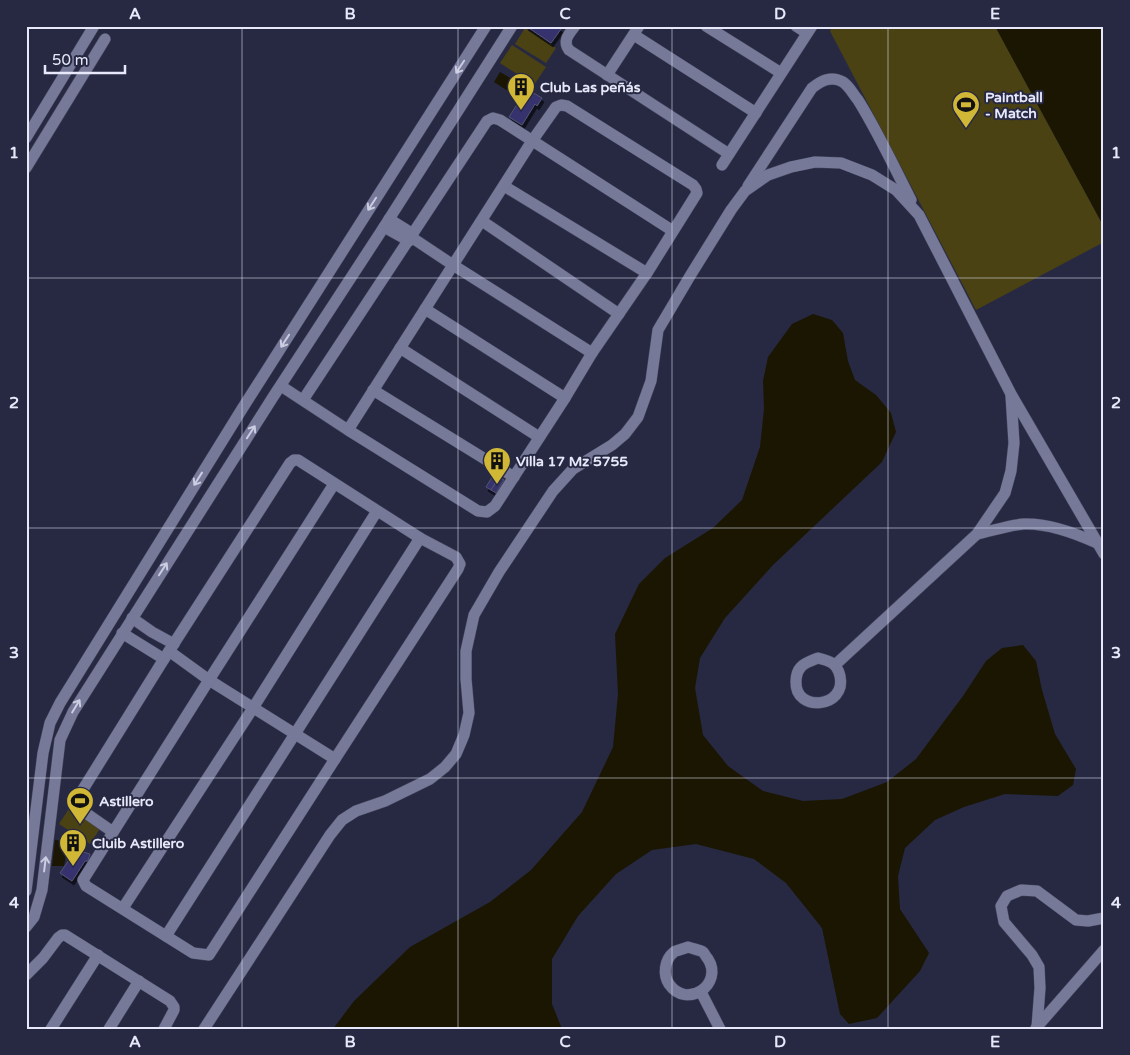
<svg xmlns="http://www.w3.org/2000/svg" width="1130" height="1055" font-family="'Varela Round',sans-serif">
  <defs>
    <filter id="shadow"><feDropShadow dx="2" dy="4" stdDeviation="0" flood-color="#0009"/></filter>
  </defs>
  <rect width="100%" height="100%" fill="#272943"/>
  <g fill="#4b4213">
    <polygon points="833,26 995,26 1104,227 1104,242 976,310 830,31"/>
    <polygon points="525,28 556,48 546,63 515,44"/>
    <polygon points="512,45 546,67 534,85 500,63"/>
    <polygon points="70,807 101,827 90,844 59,824"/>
  </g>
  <g fill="#1b1601">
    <polygon points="995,26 1104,26 1104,227"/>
    <polygon points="500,72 519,83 515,89 520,92 516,96 494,82"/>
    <polygon points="813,314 832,320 843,333 848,361 855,380 876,395 891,413 896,432 882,462 773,565 725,618 700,658 695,688 703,735 728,766 763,791 803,801 842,799 887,782 916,759 963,696 986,661 1002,648 1023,645 1036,661 1042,690 1055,734 1076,769 1073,785 1058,796 1005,794 964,807 935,820 905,848 898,876 900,909 929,953 920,971 877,1018 849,1024 840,1014 822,928 786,883 754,859 696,844 652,850 616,874 578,916 552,959 552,1004 562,1029 333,1029 354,1001 410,947 490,902 531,870 582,812 613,747 618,694 615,634 639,584 665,558 713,528 742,500 760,447 764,409 763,381 768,357 792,324"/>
    <polygon points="55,840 73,842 71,849 67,850 64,866 52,866"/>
  </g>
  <g fill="#34336d" stroke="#515370" filter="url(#shadow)">
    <polygon points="526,26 558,26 561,29 551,43"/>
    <polygon points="527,89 542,98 537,106 535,104 522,125 509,117"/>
    <polygon points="494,474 499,477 491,490 486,487"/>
    <polygon points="499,477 504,480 496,493 491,490"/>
    <polygon points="76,850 90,854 88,861 85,861 72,881 60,873"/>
  </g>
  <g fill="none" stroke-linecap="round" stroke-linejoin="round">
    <defs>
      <g id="street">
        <path d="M575,26C569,34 562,41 569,50L729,154"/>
        <polyline points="706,26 781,73"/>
        <polyline points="796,26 807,33"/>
        <polyline points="634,35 756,113"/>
        <polyline points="607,75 639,26"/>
        <polyline points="26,138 94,26"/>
        <polyline points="722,165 812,26"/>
        <polyline points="26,168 105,39"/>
        <polyline points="504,186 647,273"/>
        <path d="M748,186L812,88C821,81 831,75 843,82C850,87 853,94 858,100C878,132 894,167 911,200"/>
        <polyline points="389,219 413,234"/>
        <polyline points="482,221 619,314"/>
        <polyline points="384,227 409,241"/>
        <polyline points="411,237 453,265 592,353"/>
        <polyline points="425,309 565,398"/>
        <polyline points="400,348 539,437"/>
        <polyline points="281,386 348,430 478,511 487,512 495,506 565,398 592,353 647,273 697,193 696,189 693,185 567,106 561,105 556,107 532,141 348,430"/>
        <polyline points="373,390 514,477"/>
        <polyline points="303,400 487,121 493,118 500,120 673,231"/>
        <path d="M977,534C992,531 1009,525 1024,524C1048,523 1075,533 1097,543"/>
        <polyline points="132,618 152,632 174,644"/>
        <polyline points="122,633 164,659"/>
        <polyline points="169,651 209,680 335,759"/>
        <path d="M818,658C830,661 837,663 840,676C847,708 795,713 796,682C796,677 797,671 801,667C804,663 813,660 818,658Z"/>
        <polyline points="835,665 977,534 1005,493 1011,471 1014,443 1011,396"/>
        <polyline points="113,832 77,807 75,804 77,799 164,659 290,463 294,460 298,460 420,538 456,557 460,564 458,569 335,759 209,955 193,953 86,886 83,880 209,680 334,484"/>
        <polyline points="26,891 43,753 50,723 60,703 242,409 486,26"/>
        <polyline points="123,908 253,708 377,511"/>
        <polyline points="26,927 34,917 42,890 60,740 73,712 273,397 384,227 512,26"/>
        <polyline points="166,936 420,538"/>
        <path d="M688,947C693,949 700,950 703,952C705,954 706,957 708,959C724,984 687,1010 669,984C663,975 664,960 674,952C677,950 684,949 688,947Z"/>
        <polyline points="26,975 43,958 58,938 62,935 65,935 170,1001 174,1007 174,1010 164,1029"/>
        <polyline points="701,992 720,1029"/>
        <polyline points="1037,1027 1040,988 1039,967 1032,955 1004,922 1001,906 1007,896 1021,890 1037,891 1076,920 1088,921 1104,918"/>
        <polyline points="1036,1028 1104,950"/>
        <polyline points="51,1029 98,955"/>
        <polyline points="109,1029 139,981"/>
        <polyline points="204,1029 330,835 342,820 356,811 385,801 430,779 445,767 456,754 464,735 469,713 466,679 466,651 474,615 499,572 553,491 573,469 612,445 625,434 638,417 651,381 658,330 690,276 731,210 745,191 768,175 791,167 815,162 841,163 872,175 896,190 919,215 1011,394 1104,554"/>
      </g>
    </defs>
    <use href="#street" stroke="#44455b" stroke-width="12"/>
    <use href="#street" stroke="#767998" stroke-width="11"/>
  </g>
  <defs><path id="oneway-shaft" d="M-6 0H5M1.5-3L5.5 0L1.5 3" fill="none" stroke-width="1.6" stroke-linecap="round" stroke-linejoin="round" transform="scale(1.25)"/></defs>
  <g stroke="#cbcde2">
    <use href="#oneway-shaft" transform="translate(460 67) rotate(123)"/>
    <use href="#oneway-shaft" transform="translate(372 204) rotate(123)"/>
    <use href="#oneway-shaft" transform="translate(285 341) rotate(123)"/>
    <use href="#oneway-shaft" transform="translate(251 432) rotate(-57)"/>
    <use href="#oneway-shaft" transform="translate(198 479) rotate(122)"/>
    <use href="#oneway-shaft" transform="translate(163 569) rotate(-57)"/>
    <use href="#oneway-shaft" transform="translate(76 706) rotate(-59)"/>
    <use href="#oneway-shaft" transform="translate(45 864) rotate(-83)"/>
  </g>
  <path fill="none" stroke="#e7e9fa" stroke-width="1" stroke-opacity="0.55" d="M242,26V1029M458,26V1029M672,26V1029M888,26V1029M26,278H1104M26,528H1104M26,778H1104"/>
  <defs>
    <symbol id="building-pin" viewBox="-11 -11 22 30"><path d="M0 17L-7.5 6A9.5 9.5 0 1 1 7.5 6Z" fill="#d1b736" stroke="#272943"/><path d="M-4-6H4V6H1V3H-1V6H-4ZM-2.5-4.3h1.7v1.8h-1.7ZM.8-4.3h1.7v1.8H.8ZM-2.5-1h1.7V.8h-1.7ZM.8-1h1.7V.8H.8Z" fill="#111"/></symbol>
    <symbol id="stadium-pin" viewBox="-11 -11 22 30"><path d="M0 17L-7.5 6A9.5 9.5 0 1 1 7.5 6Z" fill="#d1b736" stroke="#272943"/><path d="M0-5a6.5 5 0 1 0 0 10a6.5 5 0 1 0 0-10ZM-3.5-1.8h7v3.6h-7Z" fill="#111"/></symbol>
  </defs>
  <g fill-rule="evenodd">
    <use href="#building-pin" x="505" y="71" width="32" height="43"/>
    <use href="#stadium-pin" x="950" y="89" width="32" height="43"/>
    <use href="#building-pin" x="481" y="445" width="32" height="43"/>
    <use href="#stadium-pin" x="64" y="785" width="32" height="43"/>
    <use href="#building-pin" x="57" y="827" width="32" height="43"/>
  </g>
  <g text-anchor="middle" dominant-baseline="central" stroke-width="4" stroke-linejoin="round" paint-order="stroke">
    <g font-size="14" font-weight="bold" fill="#e7e9fa" stroke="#272943" text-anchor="start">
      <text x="540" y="87">Club Las peñás</text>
      <text x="985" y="97">Paintball<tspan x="985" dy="16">- Match</tspan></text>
      <text x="516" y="461">Villa 17 Mz 5755</text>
      <text x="99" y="801">Astillero</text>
      <text x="92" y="843">Cluib Astillero</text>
    </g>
  </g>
  <rect width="1130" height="1055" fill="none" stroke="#272943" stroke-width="55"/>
  <path d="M45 65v8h80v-8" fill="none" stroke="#e7e9fa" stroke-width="2.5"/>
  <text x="52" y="65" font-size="15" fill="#e7e9fa" stroke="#272943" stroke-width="4" paint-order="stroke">50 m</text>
  <rect x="28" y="28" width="1074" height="1000" fill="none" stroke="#e7e9fa" stroke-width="2"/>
  <g font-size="16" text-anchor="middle" font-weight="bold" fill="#e7e9fa">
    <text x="135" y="19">A</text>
    <text x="350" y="19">B</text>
    <text x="565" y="19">C</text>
    <text x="780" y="19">D</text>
    <text x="995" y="19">E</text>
    <text x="14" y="158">1</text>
    <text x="1116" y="158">1</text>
    <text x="14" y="408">2</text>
    <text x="1116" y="408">2</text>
    <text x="14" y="658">3</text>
    <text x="1116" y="658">3</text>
    <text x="14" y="908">4</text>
    <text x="1116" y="908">4</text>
    <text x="135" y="1047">A</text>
    <text x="350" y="1047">B</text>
    <text x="565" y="1047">C</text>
    <text x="780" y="1047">D</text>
    <text x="995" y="1047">E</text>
  </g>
</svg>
